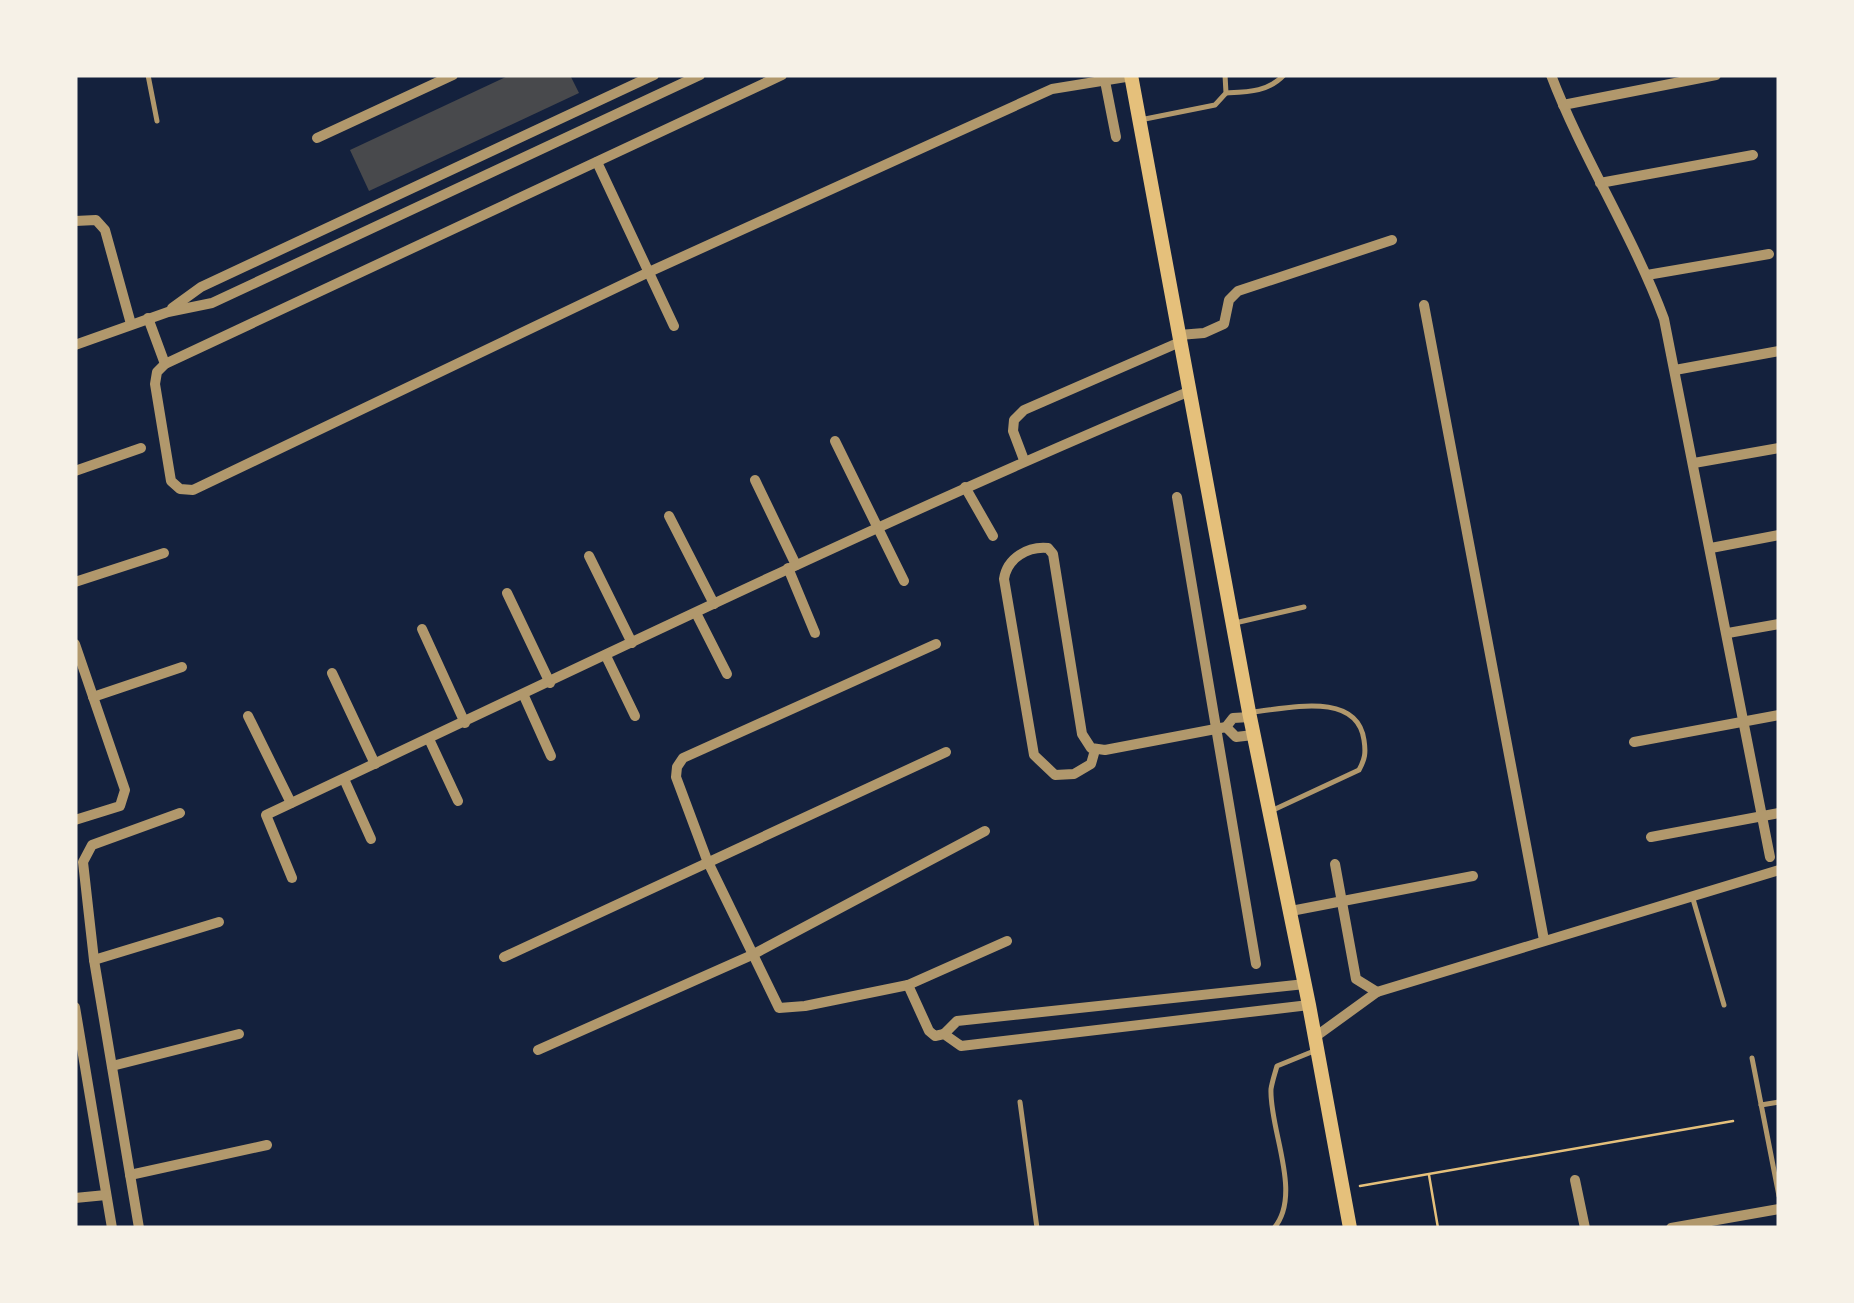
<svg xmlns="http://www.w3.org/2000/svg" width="1854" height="1303" font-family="'Asap Condensed',sans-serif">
  <rect width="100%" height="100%" fill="#14213d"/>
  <polygon fill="#48494c" points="510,75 570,75 579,93 369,191 350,150"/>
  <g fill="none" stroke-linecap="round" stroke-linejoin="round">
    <g stroke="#e5c07b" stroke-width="2.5">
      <polyline points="1429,1175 1438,1228"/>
      <polyline points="1360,1186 1733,1121"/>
    </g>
    <g stroke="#b1986c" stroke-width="5">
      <polyline points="148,75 157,121"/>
      <path d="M1226,93C1248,92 1268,92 1284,75"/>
      <polyline points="1140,120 1215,105 1226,93 1225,75"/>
      <polyline points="1235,623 1304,607"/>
      <path d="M1252,712C1286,709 1357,690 1364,740C1366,753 1365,759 1359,770L1271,811"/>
      <polyline points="1693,899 1724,1005"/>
      <polyline points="1752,1058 1779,1196"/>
      <polyline points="1020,1102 1037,1228"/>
      <polyline points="1761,1105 1779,1102"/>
      <path d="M1274,1228C1303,1194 1269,1129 1271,1089C1272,1082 1275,1073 1277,1066L1314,1051"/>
    </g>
    <g stroke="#b1986c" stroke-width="10">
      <polyline points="782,75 165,364 157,372 155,384 171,481 180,489 193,490 649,272 1052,89 1132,76"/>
      <path d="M1551,75C1583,159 1633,235 1664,319L1770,857"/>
      <polyline points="1104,76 1116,137"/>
      <polyline points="1563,105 1716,75"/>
      <polyline points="317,138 453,75"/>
      <polyline points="597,162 674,326"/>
      <polyline points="1600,183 1753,155"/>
      <polyline points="75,221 96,220 105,230 131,324"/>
      <polyline points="1647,275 1769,254"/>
      <polyline points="1424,305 1544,940"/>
      <polyline points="172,308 201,287 654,75"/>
      <polyline points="148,318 165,364"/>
      <polyline points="1179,335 1204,333 1224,324 1229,300 1238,291 1392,240"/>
      <polyline points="75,345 168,312 212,303 700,75"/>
      <polyline points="1675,370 1779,351"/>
      <polyline points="835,441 904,581"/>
      <polyline points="1024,460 1013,431 1014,420 1024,410 1180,342"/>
      <polyline points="1694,463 1779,448"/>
      <polyline points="75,471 141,448"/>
      <polyline points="755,480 796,565"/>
      <polyline points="965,487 993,536"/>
      <polyline points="1177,497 1256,964"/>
      <polyline points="669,516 714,604"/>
      <polyline points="1711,548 1779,535"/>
      <polyline points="589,556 632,643"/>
      <polyline points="788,568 815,633"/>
      <polyline points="75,582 164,553"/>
      <polyline points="507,593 550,683"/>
      <polyline points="696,613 727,674"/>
      <polyline points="422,629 465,723"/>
      <polyline points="1728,633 1779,624"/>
      <polyline points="75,644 125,790 120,806 75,820"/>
      <polyline points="936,644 683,758 677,767 676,777 707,860 779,1008 805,1006 908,985 1007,941"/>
      <polyline points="606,656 635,716"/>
      <polyline points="332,673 375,764"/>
      <polyline points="524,696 551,756"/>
      <polyline points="93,697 182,667"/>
      <polyline points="248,716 291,803"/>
      <polyline points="1226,727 1236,737 1253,735"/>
      <polyline points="429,739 458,801"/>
      <polyline points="1634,742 1779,715"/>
      <path d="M1095,750L1091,764L1074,774L1055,775L1034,755L1004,579C1007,558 1028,546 1048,548L1053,554L1082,734L1091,748L1105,750L1226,727L1233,718L1250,717"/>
      <polyline points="344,779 371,839"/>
      <polyline points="1651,837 1779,813"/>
      <polyline points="1335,864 1356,979 1377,992"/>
      <path d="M292,878L266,815C572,671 877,522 1190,391"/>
      <polyline points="1291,911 1473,876"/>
      <polyline points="504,957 946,752"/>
      <polyline points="94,960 219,922"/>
      <polyline points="908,985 929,1031 935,1036 944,1034 961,1046 1309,1005"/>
      <polyline points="75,1007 112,1228"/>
      <polyline points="944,1034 957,1021 1305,984"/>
      <polyline points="1315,1037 1377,992 1779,870"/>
      <polyline points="538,1050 752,955 985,831"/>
      <polyline points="112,1066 239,1034"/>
      <polyline points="130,1175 267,1145"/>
      <polyline points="1575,1180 1585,1228"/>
      <polyline points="75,1198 106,1195"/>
      <polyline points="139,1228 94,960 83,862 92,845 180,813"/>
      <polyline points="1671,1228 1779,1209"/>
    </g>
    <polyline stroke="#e5c07b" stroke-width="14" points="1131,75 1249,712 1309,1005 1350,1228"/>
  </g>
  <rect width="1854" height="1303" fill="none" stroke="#f6f1e7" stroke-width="155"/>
</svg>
